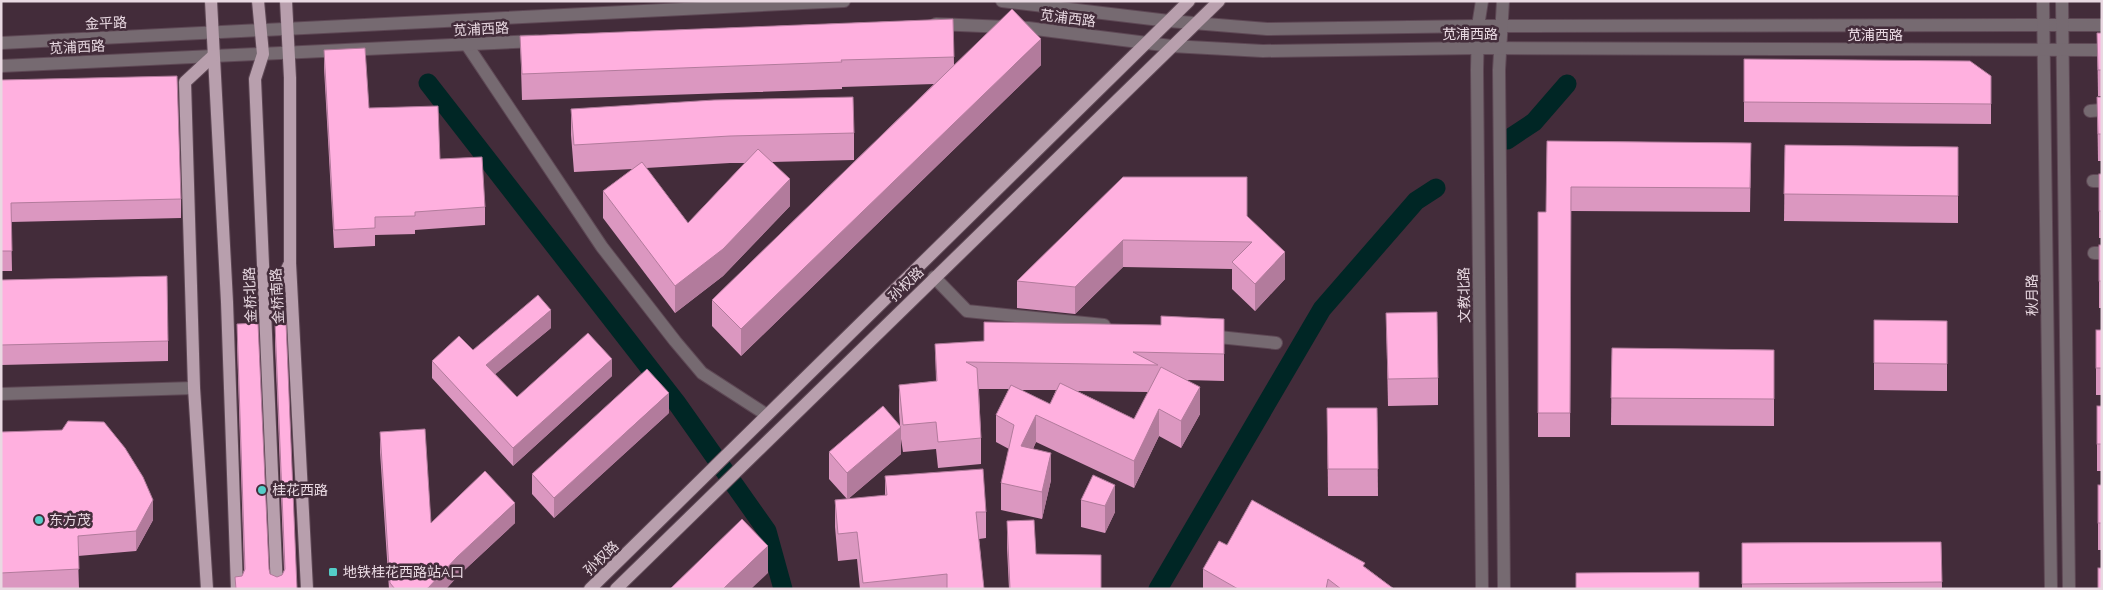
<svg xmlns="http://www.w3.org/2000/svg" width="2103" height="590" font-family="Quicksand,'Noto Sans SC',sans-serif">
  <rect width="100%" height="100%" fill="#432c3a"/>
  <g fill="none" stroke-linecap="round" stroke-linejoin="round">
    <g stroke="#002625" stroke-width="19">
      <polyline points="428,83 676,402 767,531 783,589"/>
      <polyline points="1507,140 1534,122 1567,84"/>
      <polyline points="1158,589 1322,309 1416,201 1436,188"/>
    </g>
    <defs>
      <g id="minor">
        <polyline points="1002,1 1169,21 1267,29 1478,26 2102,25"/>
        <polyline points="1482,1 1478,26 1477,70 1482,589"/>
        <polyline points="1503,1 1499,70 1504,589"/>
        <polyline points="2043,1 2051,589"/>
        <polyline points="2062,1 2069,589"/>
        <polyline points="936,24 1028,28 1171,46 1263,51 1477,48 2102,50"/>
        <polyline points="1,43 844,1"/>
        <polyline points="467,45 602,247 675,341 702,373 767,415"/>
        <polyline points="1,66 536,41"/>
        <polyline points="2090,111 2102,110"/>
        <polyline points="2093,181 2102,181"/>
        <polyline points="2094,253 2102,253"/>
        <polyline points="934,277 967,311 1104,325"/>
        <polyline points="1209,336 1276,343"/>
        <polyline points="1,394 194,388"/>
      </g>
      <g id="major">
        <polyline points="211,1 227,302 237,589"/>
        <polyline points="258,1 263,54 255,79 277,589"/>
        <polyline points="286,1 290,78 290,263 307,589"/>
        <polyline points="266,312 289,265"/>
        <polyline points="207,589 194,388 185,82 213,56"/>
        <polyline points="590,589 1189,1"/>
        <polyline points="616,589 1219,1"/>
      </g>
    </defs>
    <use href="#minor" stroke="#5e4855" stroke-width="14"/>
    <use href="#major" stroke="#5e4855" stroke-width="14"/>
    <use href="#minor" stroke="#766a71" stroke-width="12"/>
    <use href="#major" stroke="#b89fad" stroke-width="12"/>
  </g>
  <g fill="#db97c0" fill-rule="evenodd">
    <polygon points="953,19 954,65 1041,65 741,356 712,326 712,300 934,84 842,87 842,89 522,100 520,36"/>
    <polygon points="2097,33 2102,33 2102,96 2098,96"/>
    <polygon points="324,50 369,108 440,159 485,207 485,225 415,230 415,234 375,235 375,246 334,248 324,68"/>
    <polygon points="1744,59 1991,76 1991,124 1744,122"/>
    <polygon points="1,80 181,199 181,218 11,222 12,271 1,271"/>
    <polygon points="2097,97 2102,97 2102,161 2098,161"/>
    <path d="M571,109L854,133V160L771,162L790,206L723,276L675,313L603,218V191L633,169L574,172L571,135ZM730,163H745L688,223L646,168Z"/>
    <polygon points="1547,141 1751,143 1750,212 1571,211 1570,437 1538,437 1538,212 1546,212"/>
    <polygon points="1785,145 1958,147 1958,223 1784,221"/>
    <rect x="2099" y="174" width="3" height="64"/>
    <polygon points="1123,177 1247,216 1285,279 1255,311 1232,289 1232,269 1123,267 1075,314 1017,308 1017,281"/>
    <rect x="2099" y="245" width="3" height="63"/>
    <polygon points="1,280 168,341 168,361 1,365"/>
    <polygon points="1386,313 1438,378 1438,405 1388,406"/>
    <polygon points="1874,320 1947,321 1947,391 1874,390"/>
    <polygon points="275,323 297,589 235,589 235,577 242,576 244,570 237,344 237,324 269,569 270,574 277,577 282,575 284,570 275,343"/>
    <polygon points="551,328 495,374 517,397 612,376 513,466 432,378 432,361 473,350"/>
    <rect x="2096" y="330" width="6" height="65"/>
    <path d="M935,344L1224,346V381L1187,380L1200,414L1181,448L1159,436L1134,488L1036,442L1033,449L1051,480L1042,519L1001,510V483L1009,449L996,442V415L1009,389H979L981,438V464L938,468L936,449L903,452L901,439V454L848,499L885,496V476L986,512V538L979,539L984,589H860L857,559L838,561L835,527V500L847,499L829,479V452L900,425L899,412V385L936,381ZM1021,390H1056L1050,404ZM1077,391L1148,392L1134,419Z"/>
    <polygon points="1612,348 1774,350 1774,426 1611,425"/>
    <rect x="2097" y="406" width="5" height="65"/>
    <polygon points="1327,408 1377,408 1378,496 1328,496"/>
    <polygon points="669,413 554,518 532,494 532,474"/>
    <polygon points="1,432 153,520 136,551 78,556 79,589 1,589"/>
    <polygon points="380,432 431,523 515,523 457,577 446,589 389,589 380,452"/>
    <polygon points="1115,485 1115,512 1105,533 1081,527 1081,500"/>
    <rect x="2098" y="485" width="4" height="65"/>
    <polygon points="1007,521 1036,554 1101,589 1009,589 1007,548"/>
    <polygon points="1941,542 1942,589 1742,589 1742,543"/>
    <polygon points="1227,545 1365,567 1394,589 1203,589 1203,569"/>
  </g>
  <g fill="#b27b9c">
    <polygon points="1041,39 1041,65 741,356 741,329"/>
    <polygon points="790,179 790,206 723,276 675,313 675,286"/>
    <polygon points="1123,240 1123,267 1075,314 1075,287"/>
    <polygon points="1285,252 1285,279 1255,311 1255,284"/>
    <polygon points="551,310 551,328 486,382 486,365"/>
    <polygon points="612,359 612,376 513,466 513,448"/>
    <polygon points="1200,387 1200,414 1181,448 1181,421"/>
    <polygon points="669,393 669,413 554,518 554,498"/>
    <polygon points="1159,409 1159,436 1134,488 1134,461"/>
    <polygon points="1036,415 1036,442 1021,473 1021,446"/>
    <polygon points="901,427 901,454 847,500 847,473"/>
    <polygon points="1051,453 1051,480 1042,519 1042,492"/>
    <polygon points="1115,485 1115,512 1105,533 1105,506"/>
    <polygon points="153,500 153,520 136,551 136,531"/>
    <polygon points="515,503 515,523 457,577 446,589 426,589 457,557"/>
    <polygon points="768,546 768,573 751,589 723,589"/>
  </g>
  <g fill="#ffb0df" stroke="#b27b9c">
    <polygon points="1012,9 1041,39 741,329 712,300"/>
    <polygon points="953,19 954,57 841,60 842,62 522,74 520,36"/>
    <polygon points="2097,33 2102,33 2102,70 2098,70"/>
    <polygon points="365,48 369,108 438,106 440,159 482,157 485,207 415,212 415,216 375,217 375,228 334,230 324,50"/>
    <polygon points="1744,59 1970,61 1991,76 1991,104 1744,102"/>
    <polygon points="177,76 181,199 11,203 12,251 1,251 1,80"/>
    <polygon points="853,97 854,133 730,136 574,145 571,109 714,100"/>
    <polygon points="2097,97 2102,97 2102,134 2098,134"/>
    <polygon points="1547,141 1751,143 1750,188 1571,187 1570,413 1538,413 1538,212 1546,212"/>
    <polygon points="1785,145 1958,147 1958,196 1784,194"/>
    <polygon points="758,149 790,179 723,249 675,286 603,191 642,162 688,223"/>
    <rect x="2099" y="174" width="3" height="37"/>
    <polygon points="1123,177 1247,177 1247,216 1285,252 1255,284 1232,262 1252,242 1123,240 1075,287 1017,281"/>
    <rect x="2099" y="245" width="3" height="36"/>
    <polygon points="167,276 168,341 1,345 1,280"/>
    <polygon points="538,295 551,310 486,365 517,397 588,333 612,359 513,448 432,361 459,336 473,350"/>
    <polygon points="1437,312 1438,378 1388,379 1386,313"/>
    <polygon points="1161,316 1224,319 1224,354 1133,352 1158,365 966,362 977,368 981,438 938,442 936,422 903,425 899,385 937,381 935,344 984,341 984,322 1161,325"/>
    <polygon points="1874,320 1947,321 1947,364 1874,363"/>
    <polygon points="286,322 297,589 236,589 235,577 242,576 245,569 237,324 258,323 269,569 270,574 277,577 282,575 285,569 275,323"/>
    <rect x="2096" y="330" width="6" height="38"/>
    <polygon points="1612,348 1774,350 1774,399 1611,398"/>
    <polygon points="1161,367 1200,387 1181,421 1159,409 1134,461 1036,415 1021,446 1051,453 1042,492 1001,483 1014,425 996,415 1011,385 1050,404 1060,383 1134,419"/>
    <polygon points="647,369 669,393 554,498 532,474"/>
    <polygon points="883,406 901,427 847,473 829,452"/>
    <rect x="2097" y="406" width="5" height="38"/>
    <polygon points="1327,408 1377,408 1378,469 1328,469"/>
    <polygon points="68,421 104,422 125,448 143,477 153,500 136,531 78,536 79,569 1,573 1,432 62,430"/>
    <polygon points="425,429 431,523 485,471 515,503 457,557 428,588 426,589 395,589 390,583 380,432"/>
    <polygon points="983,469 986,512 976,512 984,589 947,589 947,574 863,583 857,532 838,534 835,500 887,495 885,476"/>
    <polygon points="1093,475 1115,485 1105,506 1081,500"/>
    <rect x="2098" y="485" width="4" height="38"/>
    <polygon points="1252,500 1365,563 1363,566 1394,589 1341,589 1328,579 1326,589 1238,589 1203,569 1219,541 1227,545"/>
    <polygon points="742,519 768,546 723,589 670,589"/>
    <polygon points="1034,520 1036,554 1101,555 1101,589 1010,589 1007,521"/>
    <polygon points="1941,542 1942,582 1742,584 1742,543"/>
    <rect x="2098" y="568" width="4" height="21"/>
    <polygon points="1699,572 1699,589 1576,589 1576,573"/>
  </g>
  <g fill="#54cdc8" stroke="#432c3a" stroke-width="2">
    <circle cx="262" cy="490" r="5"/>
    <circle cx="39" cy="520" r="5"/>
    <rect x="328" y="567" width="10" height="10" rx="2.5"/>
  </g>
  <g text-anchor="middle" dominant-baseline="central" stroke-width="5" stroke-linejoin="round" paint-order="stroke">
    <g font-size="14" fill="#e9d9e2" stroke="#432c3a">
      <text transform="translate(1068 18) rotate(7)">苋浦西路</text>
      <text transform="translate(106 23) rotate(-3)">金平路</text>
      <text transform="translate(481 29) rotate(-3)">苋浦西路</text>
      <text x="1470" y="34">苋浦西路</text>
      <text x="1875" y="35">苋浦西路</text>
      <text transform="translate(77 47) rotate(-3)">苋浦西路</text>
      <text transform="translate(906 284) rotate(-44)">孙权路</text>
      <text transform="translate(250 295) rotate(-92)">金桥北路</text>
      <text transform="translate(1464 295) rotate(-91)">文教北路</text>
      <text transform="translate(2032 295) rotate(-91)">秋月路</text>
      <text transform="translate(277 296) rotate(-93)">金桥南路</text>
      <text transform="translate(601 558) rotate(-44)">孙权路</text>
    </g>
    <g font-size="14" fill="#e9d9e2" stroke="#432c3a" text-anchor="start">
      <text x="272" y="490">桂花西路</text>
      <text x="49" y="520">东方茂</text>
      <text x="343" y="572">地铁桂花西路站A口</text>
    </g>
  </g>
  <rect width="2103" height="590" fill="none" stroke="#e9d9e2" stroke-width="5"/>
</svg>
